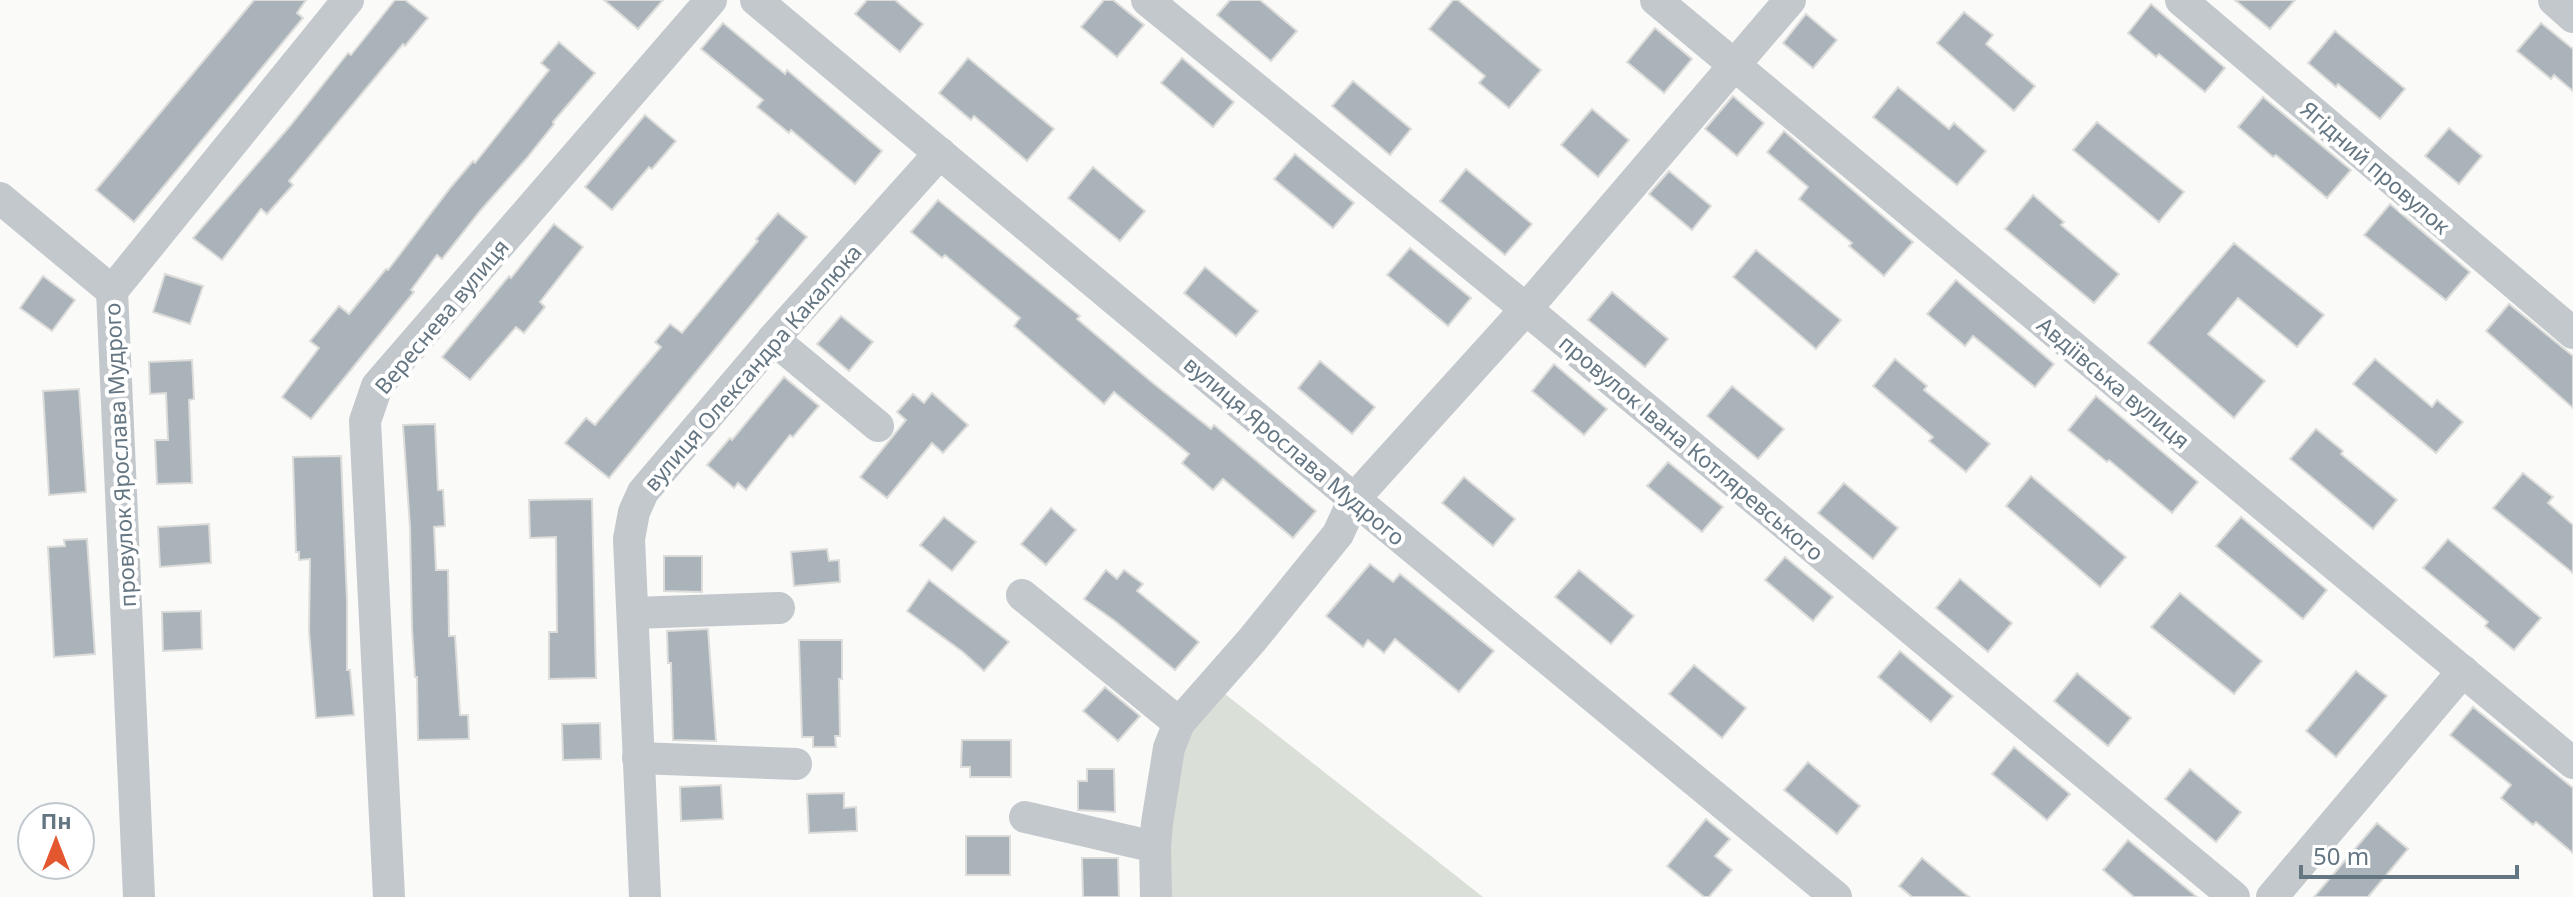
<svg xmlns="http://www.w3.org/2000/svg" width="2573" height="897" font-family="'Noto Sans',sans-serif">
  <rect width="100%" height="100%" fill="#fafaf8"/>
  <polygon fill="#dadfd7" points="1225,694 1483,897 1165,897 1163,853 1186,734"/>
  <g fill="#aab3b9" stroke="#dcdcda" stroke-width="2">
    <polygon points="254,0 306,0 297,13 303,18 134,222 96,190"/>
    <polygon points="395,0 405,0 428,18 405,46 403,44 289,181 293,185 267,214 261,209 222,260 193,238 290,126 348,53 351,55"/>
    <polygon points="604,0 663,0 638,29"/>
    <polygon points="867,0 895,0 923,24 900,52 855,14"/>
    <polygon points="1104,0 1113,0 1144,25 1117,57 1081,27"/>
    <polygon points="1230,0 1260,0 1297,31 1271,61 1217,15"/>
    <polygon points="1453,0 1458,0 1541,70 1509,108 1479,83 1485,76 1429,29"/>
    <polygon points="2235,0 2295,0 2270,29"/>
    <polygon points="2151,4 2225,68 2205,92 2159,54 2156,57 2128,33"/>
    <polygon points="1964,12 1993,35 1986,44 2035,86 2014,111 1937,43"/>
    <polygon points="1806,14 1837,40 1813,68 1783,43"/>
    <polygon points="723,23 785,74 787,70 882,151 855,184 791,130 789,133 757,107 763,100 701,49"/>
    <polygon points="2541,23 2573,49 2573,91 2554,75 2551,79 2517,51"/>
    <polygon points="1655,28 1692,59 1664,93 1627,62"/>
    <polygon points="2335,31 2405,89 2380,119 2338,84 2336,87 2308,63"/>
    <polygon points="559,42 595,73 553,122 554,124 526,159 480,211 442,259 437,255 411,290 414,292 311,419 282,397 319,348 310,341 339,306 349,314 386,269 388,270 451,187 473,161 475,163 549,70 541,63"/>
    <polygon points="968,58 1054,129 1027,161 974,116 971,120 939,93"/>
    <polygon points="1182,58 1234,102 1213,127 1161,83"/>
    <polygon points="1353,81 1411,129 1390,155 1332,106"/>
    <polygon points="1898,87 1949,129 1954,123 1986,151 1957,185 1873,117"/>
    <polygon points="1733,96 1764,123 1737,156 1705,129"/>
    <polygon points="2263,97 2351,170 2327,198 2276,155 2273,157 2238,127"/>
    <polygon points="1592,109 1629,140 1598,177 1561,145"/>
    <polygon points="645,115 676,141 652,169 649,167 612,210 585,187"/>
    <polygon points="2097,122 2184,192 2159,222 2073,150"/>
    <polygon points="2449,128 2482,156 2459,184 2425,156"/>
    <polygon points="1784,131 1913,242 1884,276 1849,246 1852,243 1799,199 1808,187 1767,152"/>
    <polygon points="1295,154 1354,203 1333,228 1274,179"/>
    <polygon points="1093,167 1145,211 1120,241 1068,198"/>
    <polygon points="1466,169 1532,224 1505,255 1440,201"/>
    <polygon points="1669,171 1711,206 1692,230 1649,194"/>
    <polygon points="2033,195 2064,222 2061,225 2119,274 2094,303 2005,229"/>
    <polygon points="938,200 1080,316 1077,319 1154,384 1211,429 1214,425 1316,511 1293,538 1223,479 1213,490 1182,463 1189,454 1114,392 1104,404 1014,326 1020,318 945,255 942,258 911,232"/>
    <polygon points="2390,204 2470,272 2446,300 2364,235"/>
    <polygon points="778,213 807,237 609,478 565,443 586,418 595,425 661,347 655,342 670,324 682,333 758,241 756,239"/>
    <polygon points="554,224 583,247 540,302 545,307 524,333 516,327 470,380 442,357 509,276 511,278"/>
    <polygon points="2234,243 2324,315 2297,347 2238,298 2208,334 2265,381 2234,418 2148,343"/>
    <polygon points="1410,248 1471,298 1448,326 1387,275"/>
    <polygon points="1756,250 1841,320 1816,349 1733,277"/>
    <polygon points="1205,267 1258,311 1236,336 1184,293"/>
    <polygon points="165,274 203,286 190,324 153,312"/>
    <polygon points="43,276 75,300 52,331 20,308"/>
    <polygon points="1956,280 2054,364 2035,387 1973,336 1965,346 1927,314"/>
    <polygon points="1612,292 1668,339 1645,367 1588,320"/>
    <polygon points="2509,304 2573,356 2573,408 2486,331"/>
    <polygon points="841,316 873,342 849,371 817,344"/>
    <polygon points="1895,359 1927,386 1924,390 1990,444 1966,472 1929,441 1933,437 1873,386"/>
    <polygon points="2375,359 2432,407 2437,400 2463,422 2436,453 2353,384"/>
    <polygon points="192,360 194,399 189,400 192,483 157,484 155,440 168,440 166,393 150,394 149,362"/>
    <polygon points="1320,361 1375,407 1352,434 1298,388"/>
    <polygon points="1554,364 1607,409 1584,435 1532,391"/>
    <polygon points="784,377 819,406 793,437 790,435 746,490 738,483 734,488 707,465 730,438 732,440"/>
    <polygon points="1732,386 1784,429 1758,459 1707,416"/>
    <polygon points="79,389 86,492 49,495 43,391"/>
    <polygon points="932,393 968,425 943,453 932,443 887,498 860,477 906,420 897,412 913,394 924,403"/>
    <polygon points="2096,396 2198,482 2172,513 2109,460 2107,462 2068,430"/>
    <polygon points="435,424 438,490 443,490 445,526 434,527 436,570 448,570 449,636 455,636 460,715 468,715 469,739 418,740 417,677 415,677 412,628 410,527 403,425"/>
    <polygon points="2316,429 2343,451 2341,454 2397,500 2373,529 2290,459"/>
    <polygon points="341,456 347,600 347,670 350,670 354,715 316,718 309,631 310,559 299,560 299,552 296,552 293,457"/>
    <polygon points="1668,462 1723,507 1702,532 1647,486"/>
    <polygon points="2523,473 2553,497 2548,503 2573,525 2573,573 2493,508"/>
    <polygon points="2031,476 2126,557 2100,587 2006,506"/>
    <polygon points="1464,477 1515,519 1493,546 1442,503"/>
    <polygon points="1844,483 1898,528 1873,559 1818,513"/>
    <polygon points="592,499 596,678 549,679 549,632 557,632 556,537 530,538 529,500"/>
    <polygon points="1051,508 1076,530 1046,565 1021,544"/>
    <polygon points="944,517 976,542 952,571 920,545"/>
    <polygon points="2241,517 2327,590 2303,619 2216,546"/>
    <polygon points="209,524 211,563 160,567 158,527"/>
    <polygon points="87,539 95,654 54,657 48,547 65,546 64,540"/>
    <polygon points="2448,539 2541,618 2514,650 2485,626 2488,622 2423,568"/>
    <polygon points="827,549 829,561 839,560 840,582 794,586 791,552"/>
    <polygon points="664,556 702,556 702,592 664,591"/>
    <polygon points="1785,557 1833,597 1813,621 1765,580"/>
    <polygon points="1370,564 1393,582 1400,574 1494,651 1459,692 1395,639 1384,653 1368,640 1363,647 1326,616"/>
    <polygon points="1106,570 1117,579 1124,570 1143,584 1137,591 1199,642 1175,670 1115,621 1084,599"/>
    <polygon points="1579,570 1634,616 1611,644 1555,597"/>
    <polygon points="1960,579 2012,623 1988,652 1936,608"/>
    <polygon points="929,580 1009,642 984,671 963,652 907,611"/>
    <polygon points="2180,593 2262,661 2234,694 2151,627"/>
    <polygon points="201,611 202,649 163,651 162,612"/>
    <polygon points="708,629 716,741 673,740 671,663 668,663 667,631"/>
    <polygon points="799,640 842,640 842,679 839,679 840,736 835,736 836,747 813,747 813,737 802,737"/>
    <polygon points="1900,651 1953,696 1931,722 1878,677"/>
    <polygon points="1694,665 1746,708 1722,738 1669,694"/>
    <polygon points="2356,671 2387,696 2336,757 2306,731"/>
    <polygon points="2077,673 2131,718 2108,746 2054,701"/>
    <polygon points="1105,687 1140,716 1118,741 1083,711"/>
    <polygon points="2473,707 2573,788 2573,853 2536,822 2533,825 2501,798 2511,785 2450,735"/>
    <polygon points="600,723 601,759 563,760 562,724"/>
    <polygon points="962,740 1011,740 1011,777 970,777 970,767 961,767"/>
    <polygon points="2014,747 2070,794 2047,820 1992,774"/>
    <polygon points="1808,762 1860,806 1837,834 1784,790"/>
    <polygon points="1087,769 1114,769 1115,812 1078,810 1078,781 1087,781"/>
    <polygon points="2190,769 2241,812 2216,842 2165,799"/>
    <polygon points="721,785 723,819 681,821 680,787"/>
    <polygon points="844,793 844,808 856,807 857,831 809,833 807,794"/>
    <polygon points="1706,819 1730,839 1715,856 1732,870 1709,897 1704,897 1667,866"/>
    <polygon points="2377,823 2408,849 2368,897 2314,897"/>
    <rect x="966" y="836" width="44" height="39"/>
    <polygon points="2128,840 2197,897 2134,897 2103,870"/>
    <polygon points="1082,858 1118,858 1119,897 1083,897"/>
    <polygon points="1922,858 1969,897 1912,897 1899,886"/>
  </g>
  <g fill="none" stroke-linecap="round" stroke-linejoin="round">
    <g stroke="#c3c8cc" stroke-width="32">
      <polyline points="756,0 1354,499 1836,897"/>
      <polyline points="1147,0 1526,309 2234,897"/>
      <polyline points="1656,0 2573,763"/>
      <polyline points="2181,0 2573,333"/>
      <polyline points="2554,0 2573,17"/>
      <polyline points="0,198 112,291"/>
      <polyline points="773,339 878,426"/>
      <polyline points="1022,595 1179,723"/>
      <polyline points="633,613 779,608"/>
      <polyline points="638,758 796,764"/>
      <polyline points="1025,817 1155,847"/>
      <polyline points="139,897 112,291 348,0"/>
      <polyline points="389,897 365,421 377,386 711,0"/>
      <polyline points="645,897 629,539 634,512 643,492 773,339 940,153"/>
      <polyline points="1156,897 1155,847 1157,823 1169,748 1179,723 1252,640 1338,534 1354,499 1526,309 1790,0"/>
      <polyline points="2272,897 2463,671"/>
    </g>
  </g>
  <g text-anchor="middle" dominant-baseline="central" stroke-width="8" stroke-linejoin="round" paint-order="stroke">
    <g font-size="22" fill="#657683" stroke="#fff">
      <text transform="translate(2376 167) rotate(41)">Ягідний провулок</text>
      <text transform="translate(441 316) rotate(-50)">Вереснева вулиця</text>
      <text transform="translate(752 367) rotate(-49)">вулиця Олександра Какалюка</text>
      <text transform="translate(2114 382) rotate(40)">Авдіївська вулиця</text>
      <text transform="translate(1692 447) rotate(40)">провулок Івана Котляревського</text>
      <text transform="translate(1295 450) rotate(40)">вулиця Ярослава Мудрого</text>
      <text transform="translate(119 455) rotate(-93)">провулок Ярослава Мудрого</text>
    </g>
  </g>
  <g transform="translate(56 841)"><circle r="38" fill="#ffffff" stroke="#c1c8cd" stroke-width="2"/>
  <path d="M0-6L14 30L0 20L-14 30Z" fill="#e4572e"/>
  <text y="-12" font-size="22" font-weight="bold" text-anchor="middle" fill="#657683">Пн</text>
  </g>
  <path d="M2301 865v12h216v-12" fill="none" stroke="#657683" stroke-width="4"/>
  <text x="2313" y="865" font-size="24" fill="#657683" stroke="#ffffff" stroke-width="6" paint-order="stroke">50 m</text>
</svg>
